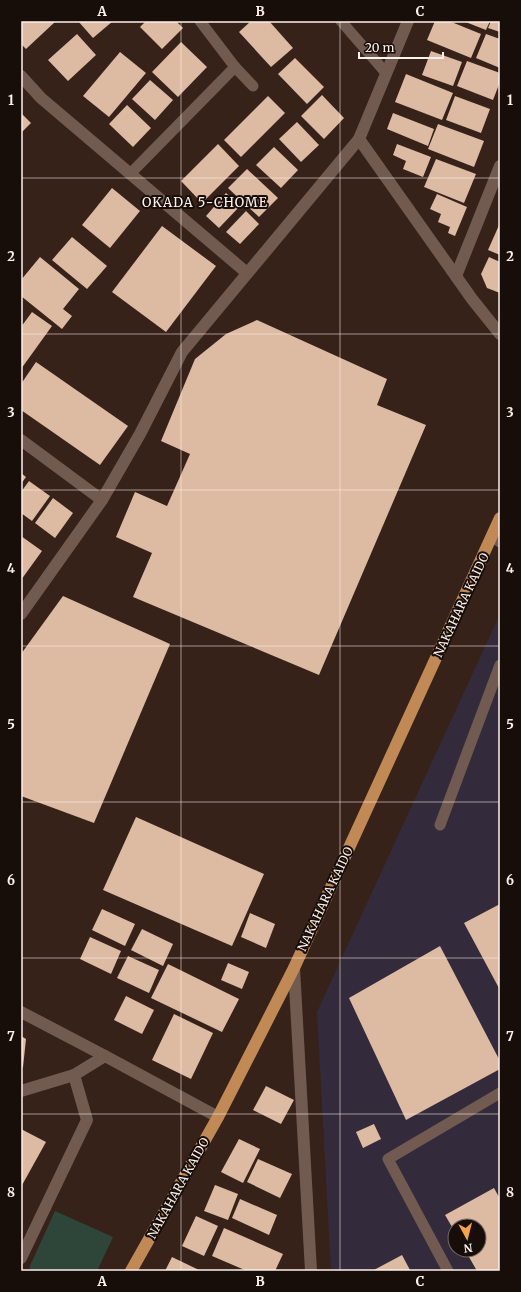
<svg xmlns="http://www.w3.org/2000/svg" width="521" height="1292" font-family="Merriweather,serif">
  <rect width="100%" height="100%" fill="#362219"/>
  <path fill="#332b3b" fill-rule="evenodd" d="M500,614V1271H331L317,1012ZM455,1226H479V1250H455Z"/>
  <polygon fill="#2e463a" points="55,1211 113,1237 97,1271 35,1271 29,1268"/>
  <g fill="#ddbaa2">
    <polygon points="21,21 56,21 26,49 21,44"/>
    <polygon points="78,21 113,21 93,38"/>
    <polygon points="146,21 176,21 183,28 162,49 140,27"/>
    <polygon points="251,21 269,21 293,48 271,67 239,32"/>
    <polygon points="435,21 449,21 481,34 471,58 427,40"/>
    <polygon points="463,21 490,21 486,30"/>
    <polygon points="491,21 500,21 500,32 488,28"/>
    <polygon points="77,34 96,55 68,81 48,60"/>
    <polygon points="486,34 500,39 500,68 476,58"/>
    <polygon points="181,42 207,67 178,97 152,72"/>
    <polygon points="431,51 462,62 453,86 422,75"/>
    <polygon points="120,52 146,73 109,117 83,96"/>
    <polygon points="295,58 324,87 307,104 278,74"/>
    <polygon points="467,61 500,73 500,82 493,100 457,86"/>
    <polygon points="406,74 453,93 442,120 395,102"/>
    <polygon points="150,80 173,100 155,120 132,99"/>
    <polygon points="322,95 344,118 324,139 301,116"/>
    <polygon points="268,96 285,113 241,157 224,140"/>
    <polygon points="455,96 490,109 481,133 446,120"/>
    <polygon points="127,105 151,128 133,147 109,124"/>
    <polygon points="21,113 31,123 21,133"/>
    <polygon points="393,113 434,129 428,146 387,129"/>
    <polygon points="297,122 319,145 301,162 279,139"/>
    <polygon points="438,124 484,141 474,167 428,149"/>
    <polygon points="218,144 239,166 202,203 181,181"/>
    <polygon points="397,144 431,157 423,177 403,169 406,161 393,155"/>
    <polygon points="274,147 298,170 281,188 256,165"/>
    <polygon points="436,159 476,174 464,203 424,187"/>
    <polygon points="247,169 278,198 259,217 228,188"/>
    <polygon points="112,188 140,211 110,248 82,225"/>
    <polygon points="226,193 240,206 219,228 206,216"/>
    <polygon points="437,194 467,207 455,236 448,233 450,227 438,222 441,214 430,209"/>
    <polygon points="246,211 259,224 240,244 226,232"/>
    <polygon points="500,223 500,255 488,250"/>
    <polygon points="162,226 216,266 166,332 112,292"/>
    <polygon points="72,237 107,266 87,289 52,260"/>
    <polygon points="40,257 79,289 63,309 72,316 62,329 21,296 21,280"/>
    <polygon points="489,257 500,262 500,293 487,288 481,274"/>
    <polygon points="32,312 52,326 21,369 21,327"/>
    <polygon points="257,320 387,379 377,405 426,425 319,675 133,597 152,553 116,537 135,492 167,506 190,454 161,441 195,359 226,334"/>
    <polygon points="36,362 128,426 100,465 21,410 21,384"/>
    <polygon points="21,473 26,477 21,484"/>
    <polygon points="29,481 50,496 32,521 21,513 21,492"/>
    <polygon points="53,498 73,513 55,538 35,523"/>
    <polygon points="21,536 42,551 21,580"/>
    <polygon points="63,596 170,644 94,823 21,796 21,654"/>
    <polygon points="136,817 264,874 232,946 103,890"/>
    <polygon points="500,904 500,990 464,923"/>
    <polygon points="102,909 135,924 125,946 92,930"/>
    <polygon points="250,913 275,924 266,948 241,937"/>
    <polygon points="142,929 173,944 163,966 131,950"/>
    <polygon points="90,937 121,951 111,974 80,959"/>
    <polygon points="440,946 500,1061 500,1069 406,1120 349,998"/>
    <polygon points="128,956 159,970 149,993 117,978"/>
    <polygon points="228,963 249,972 242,989 221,980"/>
    <polygon points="168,964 239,999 222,1032 151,998"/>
    <polygon points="126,996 154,1010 142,1034 114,1020"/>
    <polygon points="174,1014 213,1033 191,1079 152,1060"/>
    <polygon points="21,1036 26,1039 23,1067 21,1068"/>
    <polygon points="266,1086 294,1100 281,1124 253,1110"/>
    <polygon points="374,1124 381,1139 363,1148 356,1132"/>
    <polygon points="21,1129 46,1142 21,1187"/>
    <polygon points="239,1139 260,1149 243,1183 221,1172"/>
    <polygon points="258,1159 292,1174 280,1198 247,1182"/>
    <polygon points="215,1185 238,1194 228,1220 204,1211"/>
    <polygon points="494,1188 500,1199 500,1271 477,1271 465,1250 479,1250 479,1226 455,1226 455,1232 445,1215"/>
    <polygon points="240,1199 277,1215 269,1235 232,1218"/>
    <polygon points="196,1216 218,1226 204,1256 182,1246"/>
    <polygon points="224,1228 283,1254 275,1271 247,1271 212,1256"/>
    <polygon points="402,1255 410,1270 408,1271 372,1271"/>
    <polygon points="172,1257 199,1270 198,1271 165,1271"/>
  </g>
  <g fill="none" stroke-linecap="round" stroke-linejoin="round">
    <g stroke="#715b51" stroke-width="11">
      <polyline points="200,21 235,67 253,86"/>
      <polyline points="341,21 386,73"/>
      <polyline points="130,174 235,67"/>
      <polyline points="492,536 500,542"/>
      <polyline points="440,825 500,665"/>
      <polyline points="448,1271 388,1159 500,1093"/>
    </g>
    <g stroke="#715b51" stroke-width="12">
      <polyline points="21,76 41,98 247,273"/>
      <polyline points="359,139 472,299 500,334"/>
      <polyline points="456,276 500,166"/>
      <polyline points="21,440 102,500"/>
      <polyline points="21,614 102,500 140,434 182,352 359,139 408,21"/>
      <polyline points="294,968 311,1271"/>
      <polyline points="21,1012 105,1056"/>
      <polyline points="21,1091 74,1075 105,1056 218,1117"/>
      <polyline points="21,1258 87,1120 74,1075"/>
    </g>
    <polyline stroke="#c18a55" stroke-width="12" points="131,1271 218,1117 294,968 500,518"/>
  </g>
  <path fill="none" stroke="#fff1eb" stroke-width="1" stroke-opacity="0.55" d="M181,21V1271M340,21V1271M21,178H500M21,334H500M21,490H500M21,646H500M21,802H500M21,958H500M21,1114H500"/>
  <g text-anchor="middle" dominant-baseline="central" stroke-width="4" stroke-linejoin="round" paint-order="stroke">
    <g font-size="12" fill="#fff1eb" stroke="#170e0a">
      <text transform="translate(461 605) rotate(-65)">NAKAHARA KAIDO</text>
      <text transform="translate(325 899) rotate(-65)">NAKAHARA KAIDO</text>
      <text transform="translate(178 1188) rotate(-61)">NAKAHARA KAIDO</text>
    </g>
    <g font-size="13" letter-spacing="1" fill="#fff1eb" stroke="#170e0a">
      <text x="205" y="202">OKADA 5-CHOME</text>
    </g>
  </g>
  <rect width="521" height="1292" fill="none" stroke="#170e0a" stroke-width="44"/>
  <g transform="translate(467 1238) rotate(173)"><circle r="19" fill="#170e0a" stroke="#746964"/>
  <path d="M0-3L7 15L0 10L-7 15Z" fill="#f5a345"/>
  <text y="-6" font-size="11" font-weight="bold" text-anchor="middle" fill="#fff1eb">N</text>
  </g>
  <path d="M359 52v6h84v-6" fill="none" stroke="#fff1eb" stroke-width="2"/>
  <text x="365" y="52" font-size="12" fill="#fff1eb" stroke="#170e0a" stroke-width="3" paint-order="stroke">20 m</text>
  <rect x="22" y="22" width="477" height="1248" fill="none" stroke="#fff1eb" stroke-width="1.5"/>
  <g font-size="13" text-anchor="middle" font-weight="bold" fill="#fff1eb">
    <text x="102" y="16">A</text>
    <text x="260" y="16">B</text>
    <text x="420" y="16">C</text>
    <text x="11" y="105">1</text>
    <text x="510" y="105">1</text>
    <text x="11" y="261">2</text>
    <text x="510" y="261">2</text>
    <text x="11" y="417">3</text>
    <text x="510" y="417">3</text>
    <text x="11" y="573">4</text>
    <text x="510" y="573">4</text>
    <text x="11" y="729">5</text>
    <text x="510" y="729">5</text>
    <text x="11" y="885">6</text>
    <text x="510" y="885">6</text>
    <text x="11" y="1041">7</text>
    <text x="510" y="1041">7</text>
    <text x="11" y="1197">8</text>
    <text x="510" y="1197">8</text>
    <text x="102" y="1286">A</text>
    <text x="260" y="1286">B</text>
    <text x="420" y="1286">C</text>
  </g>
</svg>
